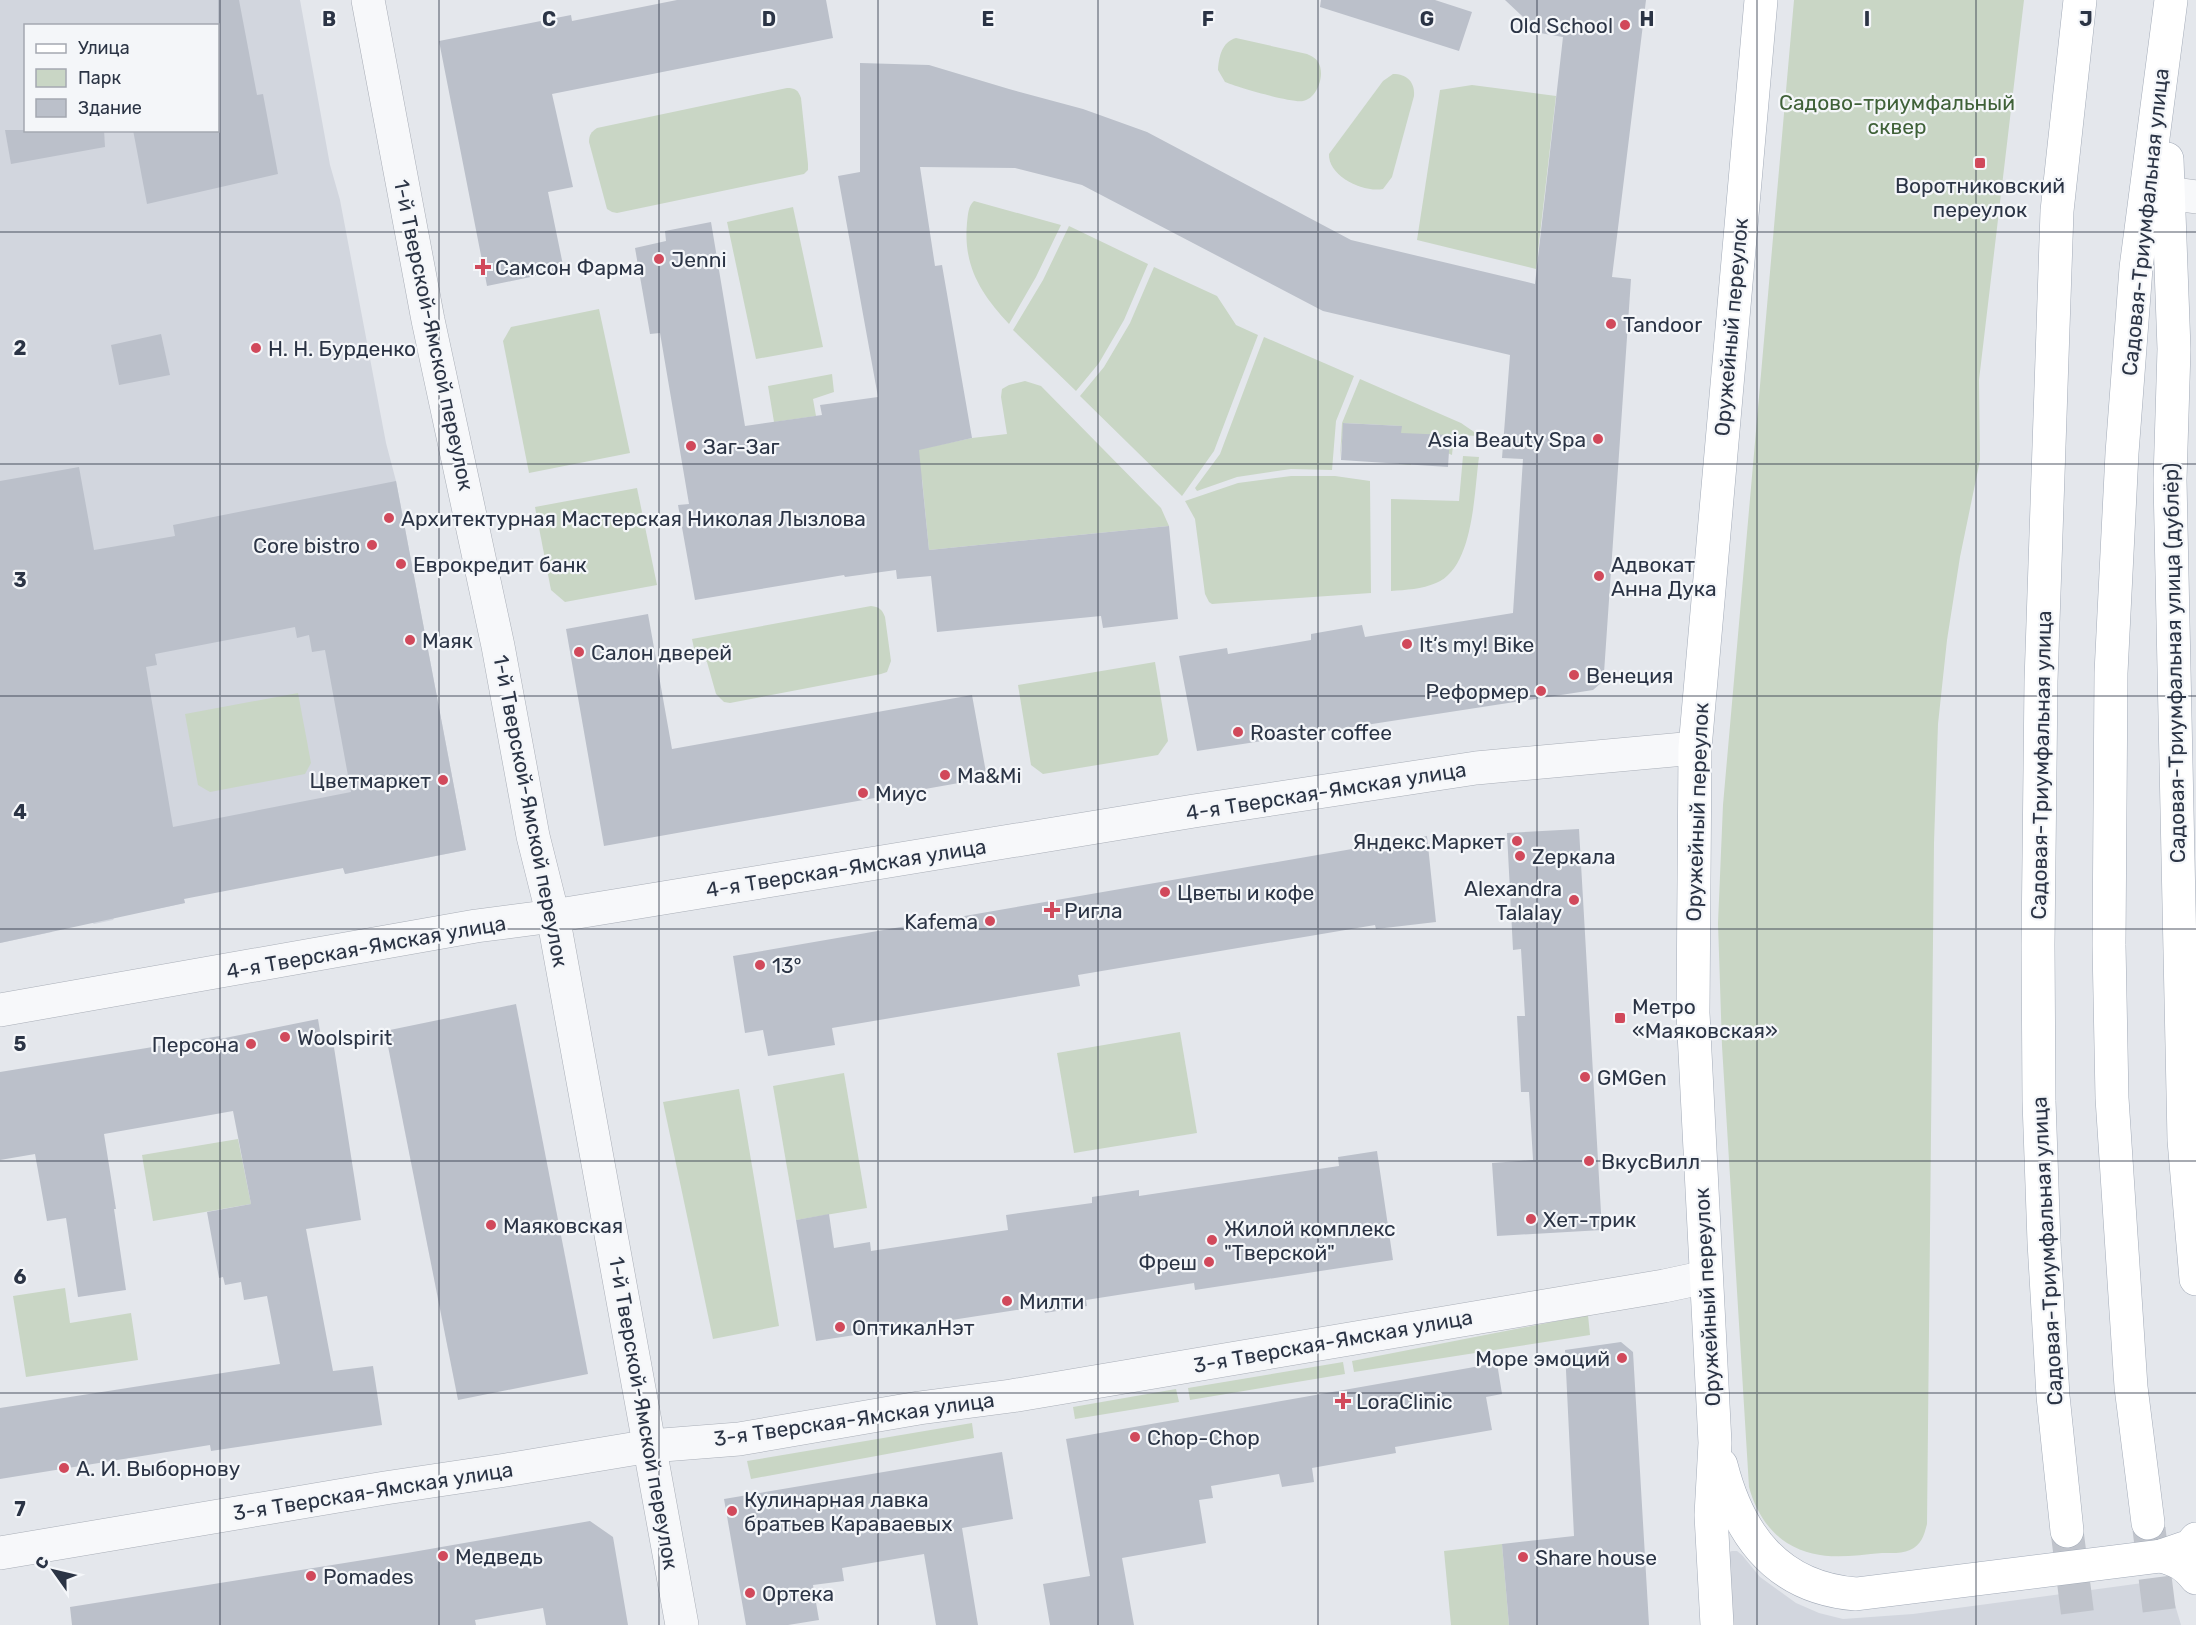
<svg xmlns="http://www.w3.org/2000/svg" width="2196" height="1625" font-family="Rubik,sans-serif">
  <rect width="100%" height="100%" fill="#e4e7ec"/>
  <g fill="#d2d6de" fill-rule="evenodd">
    <path d="M0,0H300L330,165L340,200L386,443L396,481L466,850L345,874L343,868L182,891L185,903L147,911L123,903L113,920L94,924L79,912L50,918L52,932L0,943ZM26,26H218V130H26Z"/>
    <polygon points="1732,1551 1737,1551 1742,1555 1760,1577 1796,1603 1819,1613 1843,1619 1913,1614 2150,1582 2159,1585 2173,1598 2181,1625 1727,1625 1729,1552"/>
  </g>
  <g fill="#c9d6c5">
    <path d="M1794,0H2024L1979,380L1980,460L1960,557L1947,640L1938,724L1934,843L1927,1524C1924,1536 1921,1545 1910,1550C1902,1554 1890,1553 1882,1553C1848,1556 1818,1562 1787,1543C1767,1530 1755,1509 1749,1487L1722,1046L1718,923L1723,805Z"/>
    <path d="M1236,38L1307,54C1311,56 1316,58 1318,62C1326,74 1317,99 1303,101C1291,103 1237,87 1225,82L1218,70C1219,56 1222,42 1236,38Z"/>
    <path d="M1393,74C1407,74 1415,82 1414,96L1392,177L1383,189C1363,193 1328,176 1329,154L1383,81Z"/>
    <polygon points="1472,85 1556,96 1536,269 1417,240 1440,90"/>
    <path d="M787,88C795,88 798,90 801,98L808,164V170L804,174L617,213L612,212L607,209L589,142C589,135 591,132 597,128Z"/>
    <path d="M974,201L1061,225L1036,277L1009,324C981,294 963,266 967,223C968,215 968,206 974,201Z"/>
    <polygon points="793,207 823,347 756,359 727,222"/>
    <polygon points="1069,226 1148,264 1124,320 1099,363 1076,391 1013,330 1043,280"/>
    <polygon points="1154,267 1217,296 1236,325 1258,335 1214,451 1182,496 1080,396 1104,367 1130,323"/>
    <polygon points="599,309 630,453 529,473 503,341 511,327"/>
    <polygon points="1264,337 1354,376 1336,421 1332,470 1291,469 1237,477 1197,491 1195,488 1220,454"/>
    <polygon points="832,374 834,392 813,399 816,416 774,422 768,386"/>
    <polygon points="1360,379 1461,423 1480,436 1454,435 1452,455 1413,438 1411,465 1399,464 1401,426 1344,423 1340,459 1342,423"/>
    <polygon points="1025,381 1041,386 1161,508 1169,526 929,550 922,479 896,454 972,438 1007,434 1001,397 1002,389 1009,385"/>
    <path d="M1463,456L1479,457C1474,492 1474,568 1436,583C1422,589 1406,590 1391,591V499L1459,501Z"/>
    <polygon points="1291,476 1335,476 1370,481 1371,593 1212,604 1209,602 1205,594 1195,519 1185,501 1238,483"/>
    <polygon points="637,488 657,585 565,602 551,590 535,507"/>
    <path d="M871,606C879,607 882,609 885,617L891,661L887,672L881,674L730,703L724,702L716,694L707,662L703,658H696L692,639Z"/>
    <polygon points="1155,662 1168,741 1158,755 1043,774 1031,765 1018,685"/>
    <polygon points="298,693 311,763 305,774 210,792 198,785 185,714"/>
    <polygon points="1180,1032 1197,1133 1074,1153 1057,1053"/>
    <polygon points="844,1073 867,1208 796,1220 773,1086"/>
    <polygon points="739,1089 779,1326 713,1339 663,1102"/>
    <polygon points="238,1139 251,1204 153,1221 142,1155"/>
    <polygon points="65,1288 70,1323 131,1313 138,1360 26,1377 13,1296"/>
    <polygon points="1588,1315 1590,1335 1354,1372 1352,1361"/>
    <polygon points="1343,1362 1345,1374 1190,1400 1188,1388"/>
    <polygon points="1176,1389 1179,1402 1075,1419 1073,1407"/>
    <polygon points="972,1423 974,1438 751,1479 747,1461"/>
    <polygon points="1502,1544 1509,1625 1451,1625 1444,1551"/>
  </g>
  <g fill="#bbc0ca" fill-rule="evenodd">
    <polygon points="218,0 239,0 257,95 263,94 278,174 147,204 133,130 218,130"/>
    <polygon points="677,0 826,0 833,38 552,94 573,187 548,192 564,270 487,286 439,41 571,15 572,21"/>
    <polygon points="1321,0 1435,0 1472,12 1459,51 1320,7"/>
    <polygon points="1505,0 1646,0 1612,277 1631,279 1604,673 1602,682 1593,690 1197,751 1179,656 1227,648 1228,654 1311,640 1311,634 1362,625 1365,637 1513,613 1523,459 1502,458 1510,355 1323,311 1082,185 1015,168 920,167 935,266 942,265 972,438 919,450 929,550 1169,526 1178,619 1103,628 1101,616 937,632 931,576 897,579 896,570 845,577 844,575 695,600 678,505 689,504 660,333 650,334 635,248 666,241 665,231 711,222 745,426 822,415 820,405 878,397 838,176 860,172 860,63 929,65 1009,89 1083,109 1147,132 1351,240 1535,284 1563,37 1540,33"/>
    <polygon points="5,130 104,130 105,147 11,164"/>
    <polygon points="161,334 170,375 119,385 111,345"/>
    <polygon points="1343,423 1402,426 1401,433 1450,435 1448,467 1341,460"/>
    <path d="M79,467L94,550L175,536L173,525L396,481L466,850L345,874L343,868L184,899L185,903L0,943V481ZM295,627L297,638L309,635L312,652L325,650L351,792L173,827L146,667L157,665L155,654Z"/>
    <polygon points="648,614 672,749 972,695 987,778 604,846 566,629"/>
    <polygon points="1579,829 1602,1230 1497,1236 1492,1163 1533,1160 1529,1092 1521,1092 1517,1016 1525,1016 1521,949 1513,950 1507,833"/>
    <polygon points="1427,836 1436,922 1376,929 1375,925 1078,975 1080,986 832,1028 835,1045 768,1056 763,1030 745,1033 733,956"/>
    <polygon points="516,1004 588,1374 458,1400 385,1031"/>
    <polygon points="318,1019 322,1043 333,1041 361,1220 306,1229 333,1371 373,1366 382,1425 211,1451 210,1445 0,1479 0,1408 280,1364 267,1296 244,1300 241,1282 225,1285 223,1277 219,1278 207,1212 251,1204 233,1111 104,1134 116,1209 114,1209 126,1290 78,1297 66,1218 47,1221 35,1154 0,1160 0,1072 220,1036 220,1039"/>
    <polygon points="1377,1151 1393,1260 1195,1290 1194,1283 1086,1300 1087,1306 1045,1313 1043,1306 816,1341 796,1220 829,1214 834,1248 870,1242 871,1251 1008,1230 1006,1215 1092,1203 1092,1197 1139,1190 1139,1196 1339,1166 1338,1157"/>
    <polygon points="1621,1342 1633,1352 1649,1625 1509,1625 1502,1544 1574,1536 1565,1350"/>
    <polygon points="1497,1363 1502,1394 1486,1397 1492,1430 1395,1447 1396,1453 1312,1468 1314,1482 1282,1487 1279,1474 1211,1486 1213,1498 1199,1500 1206,1543 1122,1558 1134,1625 1050,1625 1043,1584 1090,1576 1066,1439"/>
    <polygon points="1002,1452 1013,1519 962,1528 978,1625 936,1625 924,1554 842,1568 844,1581 813,1585 819,1620 788,1625 746,1625 724,1499"/>
    <polygon points="590,1521 613,1537 628,1625 546,1625 543,1608 475,1620 476,1625 72,1625 70,1607 407,1553"/>
  </g>
  <g fill="none" stroke-linecap="round" stroke-linejoin="round">
    <g stroke="#bfc3cb" stroke-width="33" stroke-dasharray="33 16" stroke-linecap="butt">
      <polyline points="2149,1529 2161,1625"/>
      <polyline points="2067,1531 2079,1625"/>
    </g>
    <defs>
      <g id="minor">
        <polyline points="368,0 428,320 498,646 533,836 553,916 682,1625"/>
        <polyline points="2167,193 2196,197"/>
        <polyline points="0,1010 476,926 553,916 1194,811 1476,768 1695,748"/>
        <polyline points="0,1553 385,1488 506,1470 650,1446 739,1439 919,1408 1011,1396 1664,1286 1706,1277"/>
      </g>
      <g id="primary">
        <polyline points="2167,159 2174,349 2170,480 2184,1140 2196,1279"/>
        <path d="M1721,1465C1739,1536 1778,1588 1856,1594L2161,1556L2190,1546L2196,1539"/>
        <polyline points="2148,1523 2131,1387 2112,1098 2109,945 2111,673 2122,453 2136,268 2171,0"/>
        <polyline points="2067,1531 2053,1396 2044,1242 2039,1101 2038,945 2041,681 2057,211 2080,0"/>
        <path d="M2161,1556C2177,1560 2186,1565 2196,1578"/>
        <polyline points="1717,1625 1711,1515 1715,1443 1693,1013 1695,748 1761,0"/>
      </g>
    </defs>
    <use href="#minor" stroke="#a9aeb7" stroke-width="34"/>
    <use href="#primary" stroke="#a3abb8" stroke-width="34"/>
    <use href="#minor" stroke="#f7f8fa" stroke-width="33"/>
    <use href="#primary" stroke="#fff" stroke-width="33"/>
  </g>
  <path fill="none" stroke="#2b3445" stroke-width="1.5" stroke-opacity="0.55" d="M220,0V1625M439,0V1625M659,0V1625M878,0V1625M1098,0V1625M1318,0V1625M1537,0V1625M1757,0V1625M1976,0V1625M0,232H2196M0,464H2196M0,696H2196M0,929H2196M0,1161H2196M0,1393H2196"/>
  <g fill="#d1495b" stroke="#f4f6f9" stroke-width="2">
    <circle cx="1625" cy="25" r="6"/>
    <rect x="1974" y="157" width="12" height="12" rx="3"/>
    <circle cx="659" cy="259" r="6"/>
    <path d="M480 258h6v6h6v6h-6v6h-6v-6h-6v-6h6z"/>
    <circle cx="1611" cy="324" r="6"/>
    <circle cx="256" cy="348" r="6"/>
    <circle cx="1598" cy="439" r="6"/>
    <circle cx="691" cy="446" r="6"/>
    <circle cx="389" cy="518" r="6"/>
    <circle cx="372" cy="545" r="6"/>
    <circle cx="401" cy="564" r="6"/>
    <circle cx="1599" cy="576" r="6"/>
    <circle cx="410" cy="640" r="6"/>
    <circle cx="1407" cy="644" r="6"/>
    <circle cx="579" cy="652" r="6"/>
    <circle cx="1574" cy="675" r="6"/>
    <circle cx="1541" cy="691" r="6"/>
    <circle cx="1238" cy="732" r="6"/>
    <circle cx="945" cy="775" r="6"/>
    <circle cx="443" cy="780" r="6"/>
    <circle cx="863" cy="793" r="6"/>
    <circle cx="1517" cy="841" r="6"/>
    <circle cx="1520" cy="856" r="6"/>
    <circle cx="1165" cy="892" r="6"/>
    <circle cx="1574" cy="900" r="6"/>
    <path d="M1049 901h6v6h6v6h-6v6h-6v-6h-6v-6h6z"/>
    <circle cx="990" cy="921" r="6"/>
    <circle cx="760" cy="965" r="6"/>
    <rect x="1614" y="1012" width="12" height="12" rx="3"/>
    <circle cx="285" cy="1037" r="6"/>
    <circle cx="251" cy="1044" r="6"/>
    <circle cx="1585" cy="1077" r="6"/>
    <circle cx="1589" cy="1161" r="6"/>
    <circle cx="1531" cy="1219" r="6"/>
    <circle cx="491" cy="1225" r="6"/>
    <circle cx="1212" cy="1240" r="6"/>
    <circle cx="1209" cy="1262" r="6"/>
    <circle cx="1007" cy="1301" r="6"/>
    <circle cx="840" cy="1327" r="6"/>
    <circle cx="1622" cy="1358" r="6"/>
    <path d="M1340 1392h6v6h6v6h-6v6h-6v-6h-6v-6h6z"/>
    <circle cx="1135" cy="1437" r="6"/>
    <circle cx="64" cy="1468" r="6"/>
    <circle cx="732" cy="1511" r="6"/>
    <circle cx="443" cy="1556" r="6"/>
    <circle cx="1523" cy="1557" r="6"/>
    <circle cx="311" cy="1576" r="6"/>
    <circle cx="750" cy="1593" r="6"/>
  </g>
  <g text-anchor="middle" dominant-baseline="central" stroke-width="4.5" stroke-linejoin="round" paint-order="stroke">
    <g font-size="21" fill="#2b3445" stroke="#f4f6f9" text-anchor="start">
      <text x="1613" y="25" text-anchor="end">Old School</text>
      <text x="1980" y="185" text-anchor="middle">Воротниковский<tspan x="1980" dy="24">переулок</tspan></text>
      <text x="671" y="259">Jenni</text>
      <text x="495" y="267">Самсон Фарма</text>
      <text x="1623" y="324">Tandoor</text>
      <text x="268" y="348">Н. Н. Бурденко</text>
      <text x="1586" y="439" text-anchor="end">Asia Beauty Spa</text>
      <text x="703" y="446">Заг-Заг</text>
      <text x="401" y="518">Архитектурная Мастерская Николая Лызлова</text>
      <text x="360" y="545" text-anchor="end">Core bistro</text>
      <text x="413" y="564">Еврокредит банк</text>
      <text x="1611" y="564">Адвокат<tspan x="1611" dy="24">Анна Дука</tspan></text>
      <text x="422" y="640">Маяк</text>
      <text x="1419" y="644">It’s my! Bike</text>
      <text x="591" y="652">Салон дверей</text>
      <text x="1586" y="675">Венеция</text>
      <text x="1529" y="691" text-anchor="end">Реформер</text>
      <text x="1250" y="732">Roaster coffee</text>
      <text x="957" y="775">Ma&amp;Mi</text>
      <text x="431" y="780" text-anchor="end">Цветмаркет</text>
      <text x="875" y="793">Миус</text>
      <text x="1505" y="841" text-anchor="end">Яндекс.Маркет</text>
      <text x="1532" y="856">Zеркала</text>
      <text x="1562" y="888" text-anchor="end">Alexandra<tspan x="1562" dy="24">Talalay</tspan></text>
      <text x="1177" y="892">Цветы и кофе</text>
      <text x="1064" y="910">Ригла</text>
      <text x="978" y="921" text-anchor="end">Kafema</text>
      <text x="772" y="965">13°</text>
      <text x="1632" y="1006">Метро<tspan x="1632" dy="24">«Маяковская»</tspan></text>
      <text x="297" y="1037">Woolspirit</text>
      <text x="239" y="1044" text-anchor="end">Персона</text>
      <text x="1597" y="1077">GMGen</text>
      <text x="1601" y="1161">ВкусВилл</text>
      <text x="1543" y="1219">Хет-трик</text>
      <text x="503" y="1225">Маяковская</text>
      <text x="1224" y="1228">Жилой комплекс<tspan x="1224" dy="24">"Тверской"</tspan></text>
      <text x="1197" y="1262" text-anchor="end">Фреш</text>
      <text x="1019" y="1301">Милти</text>
      <text x="852" y="1327">ОптикалНэт</text>
      <text x="1610" y="1358" text-anchor="end">Море эмоций</text>
      <text x="1356" y="1401">LoraClinic</text>
      <text x="1147" y="1437">Chop-Chop</text>
      <text x="76" y="1468">А. И. Выборнову</text>
      <text x="744" y="1499">Кулинарная лавка<tspan x="744" dy="24">братьев Караваевых</tspan></text>
      <text x="455" y="1556">Медведь</text>
      <text x="1535" y="1557">Share house</text>
      <text x="323" y="1576">Pomades</text>
      <text x="762" y="1593">Ортека</text>
    </g>
    <g font-size="21" fill="#3f6138" stroke="#f4f6f9">
      <text x="1897" y="102">Садово-триумфальный<tspan x="1897" dy="24">сквер</tspan></text>
    </g>
    <g font-size="21" fill="#2b3445" stroke="#f4f6f9">
      <text transform="translate(2145 222) rotate(-84)">Садовая-Триумфальная улица</text>
      <text transform="translate(1731 327) rotate(-85)">Оружейный переулок</text>
      <text transform="translate(434 335) rotate(78)">1-й Тверской-Ямской переулок</text>
      <text transform="translate(2174 663) rotate(-91)">Садовая-Триумфальная улица (дублёр)</text>
      <text transform="translate(2041 765) rotate(-89)">Садовая-Триумфальная улица</text>
      <text transform="translate(1326 791) rotate(-9)">4-я Тверская-Ямская улица</text>
      <text transform="translate(531 811) rotate(79)">1-й Тверской-Ямской переулок</text>
      <text transform="translate(1697 812) rotate(-88)">Оружейный переулок</text>
      <text transform="translate(846 868) rotate(-9)">4-я Тверская-Ямская улица</text>
      <text transform="translate(366 947) rotate(-10)">4-я Тверская-Ямская улица</text>
      <text transform="translate(2047 1251) rotate(-93)">Садовая-Триумфальная улица</text>
      <text transform="translate(1707 1297) rotate(-93)">Оружейный переулок</text>
      <text transform="translate(1333 1341) rotate(-10)">3-я Тверская-Ямская улица</text>
      <text transform="translate(644 1413) rotate(80)">1-й Тверской-Ямской переулок</text>
      <text transform="translate(854 1419) rotate(-8)">3-я Тверская-Ямская улица</text>
      <text transform="translate(373 1491) rotate(-9)">3-я Тверская-Ямская улица</text>
    </g>
  </g>
  <g font-size="20" text-anchor="middle" font-weight="bold" fill="#2b3445" stroke="#f4f6f9" stroke-width="4.5" stroke-linejoin="round" paint-order="stroke">
    <text x="329" y="26">B</text>
    <text x="549" y="26">C</text>
    <text x="769" y="26">D</text>
    <text x="988" y="26">E</text>
    <text x="1208" y="26">F</text>
    <text x="1427" y="26">G</text>
    <text x="1647" y="26">H</text>
    <text x="1867" y="26">I</text>
    <text x="2086" y="26">J</text>
    <text x="20" y="355">2</text>
    <text x="20" y="587">3</text>
    <text x="20" y="819">4</text>
    <text x="20" y="1051">5</text>
    <text x="20" y="1284">6</text>
    <text x="20" y="1516">7</text>
  </g>
  <rect x="24" y="24" width="195" height="108" fill="#f4f6f9" stroke="#a4a8b1" stroke-width="1.5"/>
  <rect x="36" y="44" width="30" height="9" fill="#ffffff" stroke="#a4a8b1" stroke-width="1.5"/>
  <text x="78" y="54" font-size="18" fill="#2b3445">Улица</text>
  <rect x="36" y="69" width="30" height="18" fill="#c9d6c5" stroke="#a4a8b1" stroke-width="1.5"/>
  <text x="78" y="84" font-size="18" fill="#2b3445">Парк</text>
  <rect x="36" y="99" width="30" height="18" fill="#bbc0ca" stroke="#a4a8b1" stroke-width="1.5"/>
  <text x="78" y="114" font-size="18" fill="#2b3445">Здание</text>
  <g transform="translate(54 1571) rotate(304)" stroke="#f4f6f9" stroke-width="4.5" paint-order="stroke">
  <path d="M0-4.5L10 22L0 15L-10 22Z" fill="#2b3445"/>
  <text y="-9" font-size="16" font-weight="bold" text-anchor="middle" fill="#2b3445">С</text>
  </g>
</svg>
